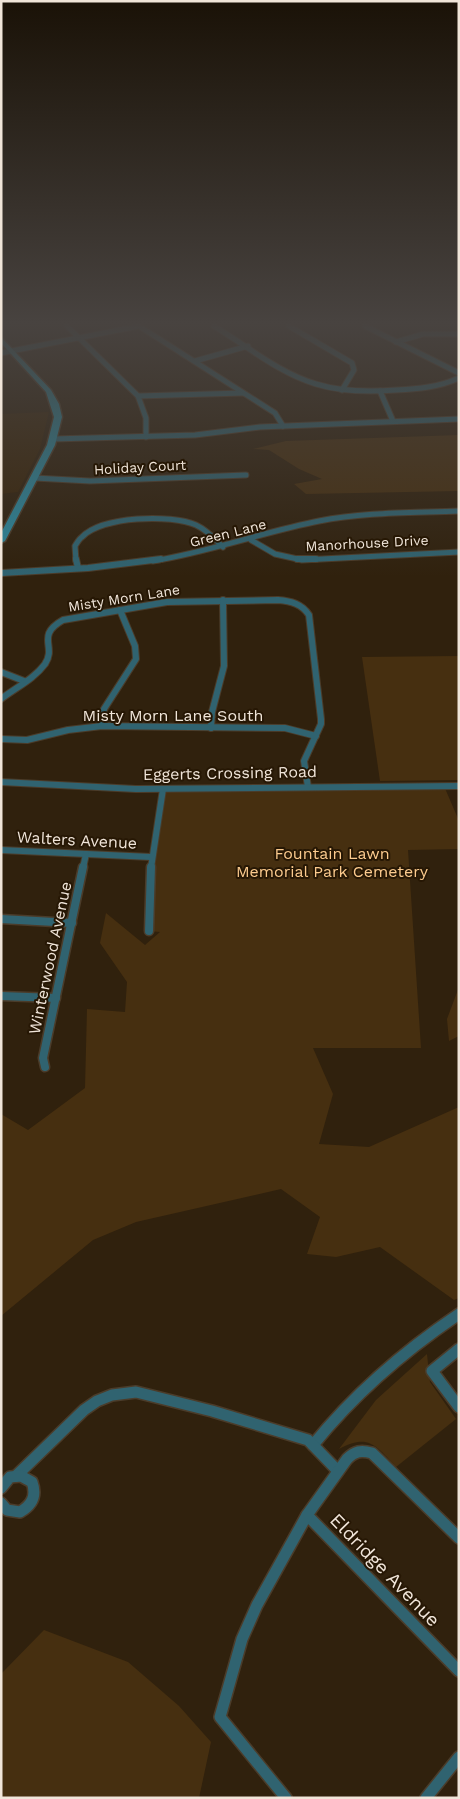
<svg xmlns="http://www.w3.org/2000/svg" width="460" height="1799" font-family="'Work Sans',sans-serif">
  <rect width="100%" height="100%" fill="#30210d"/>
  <polygon fill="#39250a" points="49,412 40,449 18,492 1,494 1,414"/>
  <g fill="#462f10">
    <polygon points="459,435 459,491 306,494 294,484 322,479 299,469 269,450 253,449 286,441"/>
    <polygon points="459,656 459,780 380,781 362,657"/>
    <polygon points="444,786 459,821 459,849 408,850 421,1048 313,1048 333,1094 319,1144 369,1147 459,1107 459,1298 454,1300 380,1247 336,1257 307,1254 320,1217 281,1189 136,1222 93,1240 1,1316 1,1114 28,1130 85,1088 87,1009 125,1012 127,982 100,943 106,913 145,945 160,932 149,931 151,857 163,789"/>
    <polygon points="459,987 459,1036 449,1041 447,1019"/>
    <path d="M427,1354L430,1382L456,1419L396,1467C376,1446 369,1433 339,1449L376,1400Z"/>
    <polygon points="44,1630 128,1662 179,1706 211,1742 199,1798 1,1798 1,1674"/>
  </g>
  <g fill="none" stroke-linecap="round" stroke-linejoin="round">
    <defs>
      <g id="minor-far3">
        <polyline points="67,326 138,396 146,418 146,437"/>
        <polyline points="139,326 275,413 283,426"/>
        <path d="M214,326C247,346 279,373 316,384C342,392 370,392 396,390C418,389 439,387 459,378"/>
        <polyline points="289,326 352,363 354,370 342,390"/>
        <polyline points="365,326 459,373"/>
        <polyline points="396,342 423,334 459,334"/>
        <polyline points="1,353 139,326"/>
        <polyline points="195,361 248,346"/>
        <polyline points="380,391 393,421"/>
        <polyline points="138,396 243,393"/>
        <polyline points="53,439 195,435 260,427 459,419"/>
        <polyline points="35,478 90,481 246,475"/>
        <polyline points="251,540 275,554 302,560 459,552"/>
        <path d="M76,561L75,546C77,543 79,539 82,537C102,516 171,514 196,525C207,530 215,539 223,547"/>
        <path d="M153,561C209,552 263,532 319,521C365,512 412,513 459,511"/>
      </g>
      <g id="minor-far2">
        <polyline points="76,559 78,568"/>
        <polyline points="297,559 316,559"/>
        <polyline points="1,573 88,568 161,559"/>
        <polyline points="1,672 24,681"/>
        <path d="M1,699C15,688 34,679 45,664C57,646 35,636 63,620L167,602L278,600C291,601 302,604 309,615L321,719V724L304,761L308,787"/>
        <polyline points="102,726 104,709 136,659 135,646 120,610"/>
        <polyline points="211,728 212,712 224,666 223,600"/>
        <polyline points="1,739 27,740 68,730 102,726 285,728 316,736"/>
        <polyline points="1,850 151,857"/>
        <polyline points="83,868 86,854"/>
        <polyline points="151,868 163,789"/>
      </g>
      <g id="minor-far1">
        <polyline points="1,919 72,923"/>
        <polyline points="149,931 151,867"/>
        <polyline points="1,996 56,998"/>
        <polyline points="45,1067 43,1058 83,867"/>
      </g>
      <g id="minor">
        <polyline points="459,1349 432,1371 459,1407"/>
        <path d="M313,1445C355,1393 404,1351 459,1314"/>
        <polyline points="16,1476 84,1410 97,1401 112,1395 136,1392 212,1411 308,1440 337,1470"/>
        <path d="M1,1488L10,1477L21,1476L32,1482C37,1496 32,1505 20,1512L7,1510L1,1503"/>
        <polyline points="307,1515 459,1671"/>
        <path d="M286,1798L220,1717L242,1639L257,1605L307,1515L347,1459C355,1451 361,1450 372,1453L459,1538"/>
        <polyline points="426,1798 459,1757"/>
      </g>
      <polygon id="tertiary" points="1,779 136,786 459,783 459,789 136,792 1,785"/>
      <polygon id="secondary" points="1,337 51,390 59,404 62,417 55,445 5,541 1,543 1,533 47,445 54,417 46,392 1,343"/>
    </defs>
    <use href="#minor-far3" stroke="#4b3c2a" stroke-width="7"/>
    <use href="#minor-far2" stroke="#4b3c2a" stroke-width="8"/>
    <use href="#minor-far1" stroke="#4b3c2a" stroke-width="11"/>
    <use href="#minor" stroke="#4b3c2a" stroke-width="14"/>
    <use href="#tertiary" stroke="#4b3c2a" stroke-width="2"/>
    <use href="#secondary" stroke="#4b3c2a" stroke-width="3"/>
    <use href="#minor-far3" stroke="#306370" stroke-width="5"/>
    <use href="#minor-far2" stroke="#306370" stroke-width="6"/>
    <use href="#minor-far1" stroke="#306370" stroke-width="8"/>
    <use href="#minor" stroke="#306370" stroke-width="11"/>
    <use href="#tertiary" fill="#306370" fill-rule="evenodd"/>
    <use href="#secondary" fill="#2c869b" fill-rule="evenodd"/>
  </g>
  <linearGradient id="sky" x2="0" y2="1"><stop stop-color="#1a1207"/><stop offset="0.56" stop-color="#484340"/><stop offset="1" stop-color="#484340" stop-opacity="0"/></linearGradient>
  <rect width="460" height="577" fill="url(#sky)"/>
  <g text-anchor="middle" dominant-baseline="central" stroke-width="4" stroke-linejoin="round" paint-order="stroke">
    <g font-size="14" fill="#f0e5d9" stroke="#261704">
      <text transform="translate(140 467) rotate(-3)">Holiday Court</text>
      <text transform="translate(228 533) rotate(-14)">Green Lane</text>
      <text transform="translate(367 543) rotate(-3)">Manorhouse Drive</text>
      <text transform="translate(124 598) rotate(-9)">Misty Morn Lane</text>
    </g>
    <g font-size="16" fill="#f0e5d9" stroke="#261704">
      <text x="173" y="715">Misty Morn Lane South</text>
      <text transform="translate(230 773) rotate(-1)">Eggerts Crossing Road</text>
      <text transform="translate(77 840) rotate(3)">Walters Avenue</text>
      <text transform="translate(50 958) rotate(-78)">Winterwood Avenue</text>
    </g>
    <g font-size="16" fill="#fccb8e" stroke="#261704">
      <text x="332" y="853">Fountain Lawn<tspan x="332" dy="18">Memorial Park Cemetery</tspan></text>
    </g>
    <g font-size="19" fill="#f0e5d9" stroke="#261704">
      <text transform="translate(385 1570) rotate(46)">Eldridge Avenue</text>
    </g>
  </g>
  <rect width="460" height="1799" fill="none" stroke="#f0e5d9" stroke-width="5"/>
</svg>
